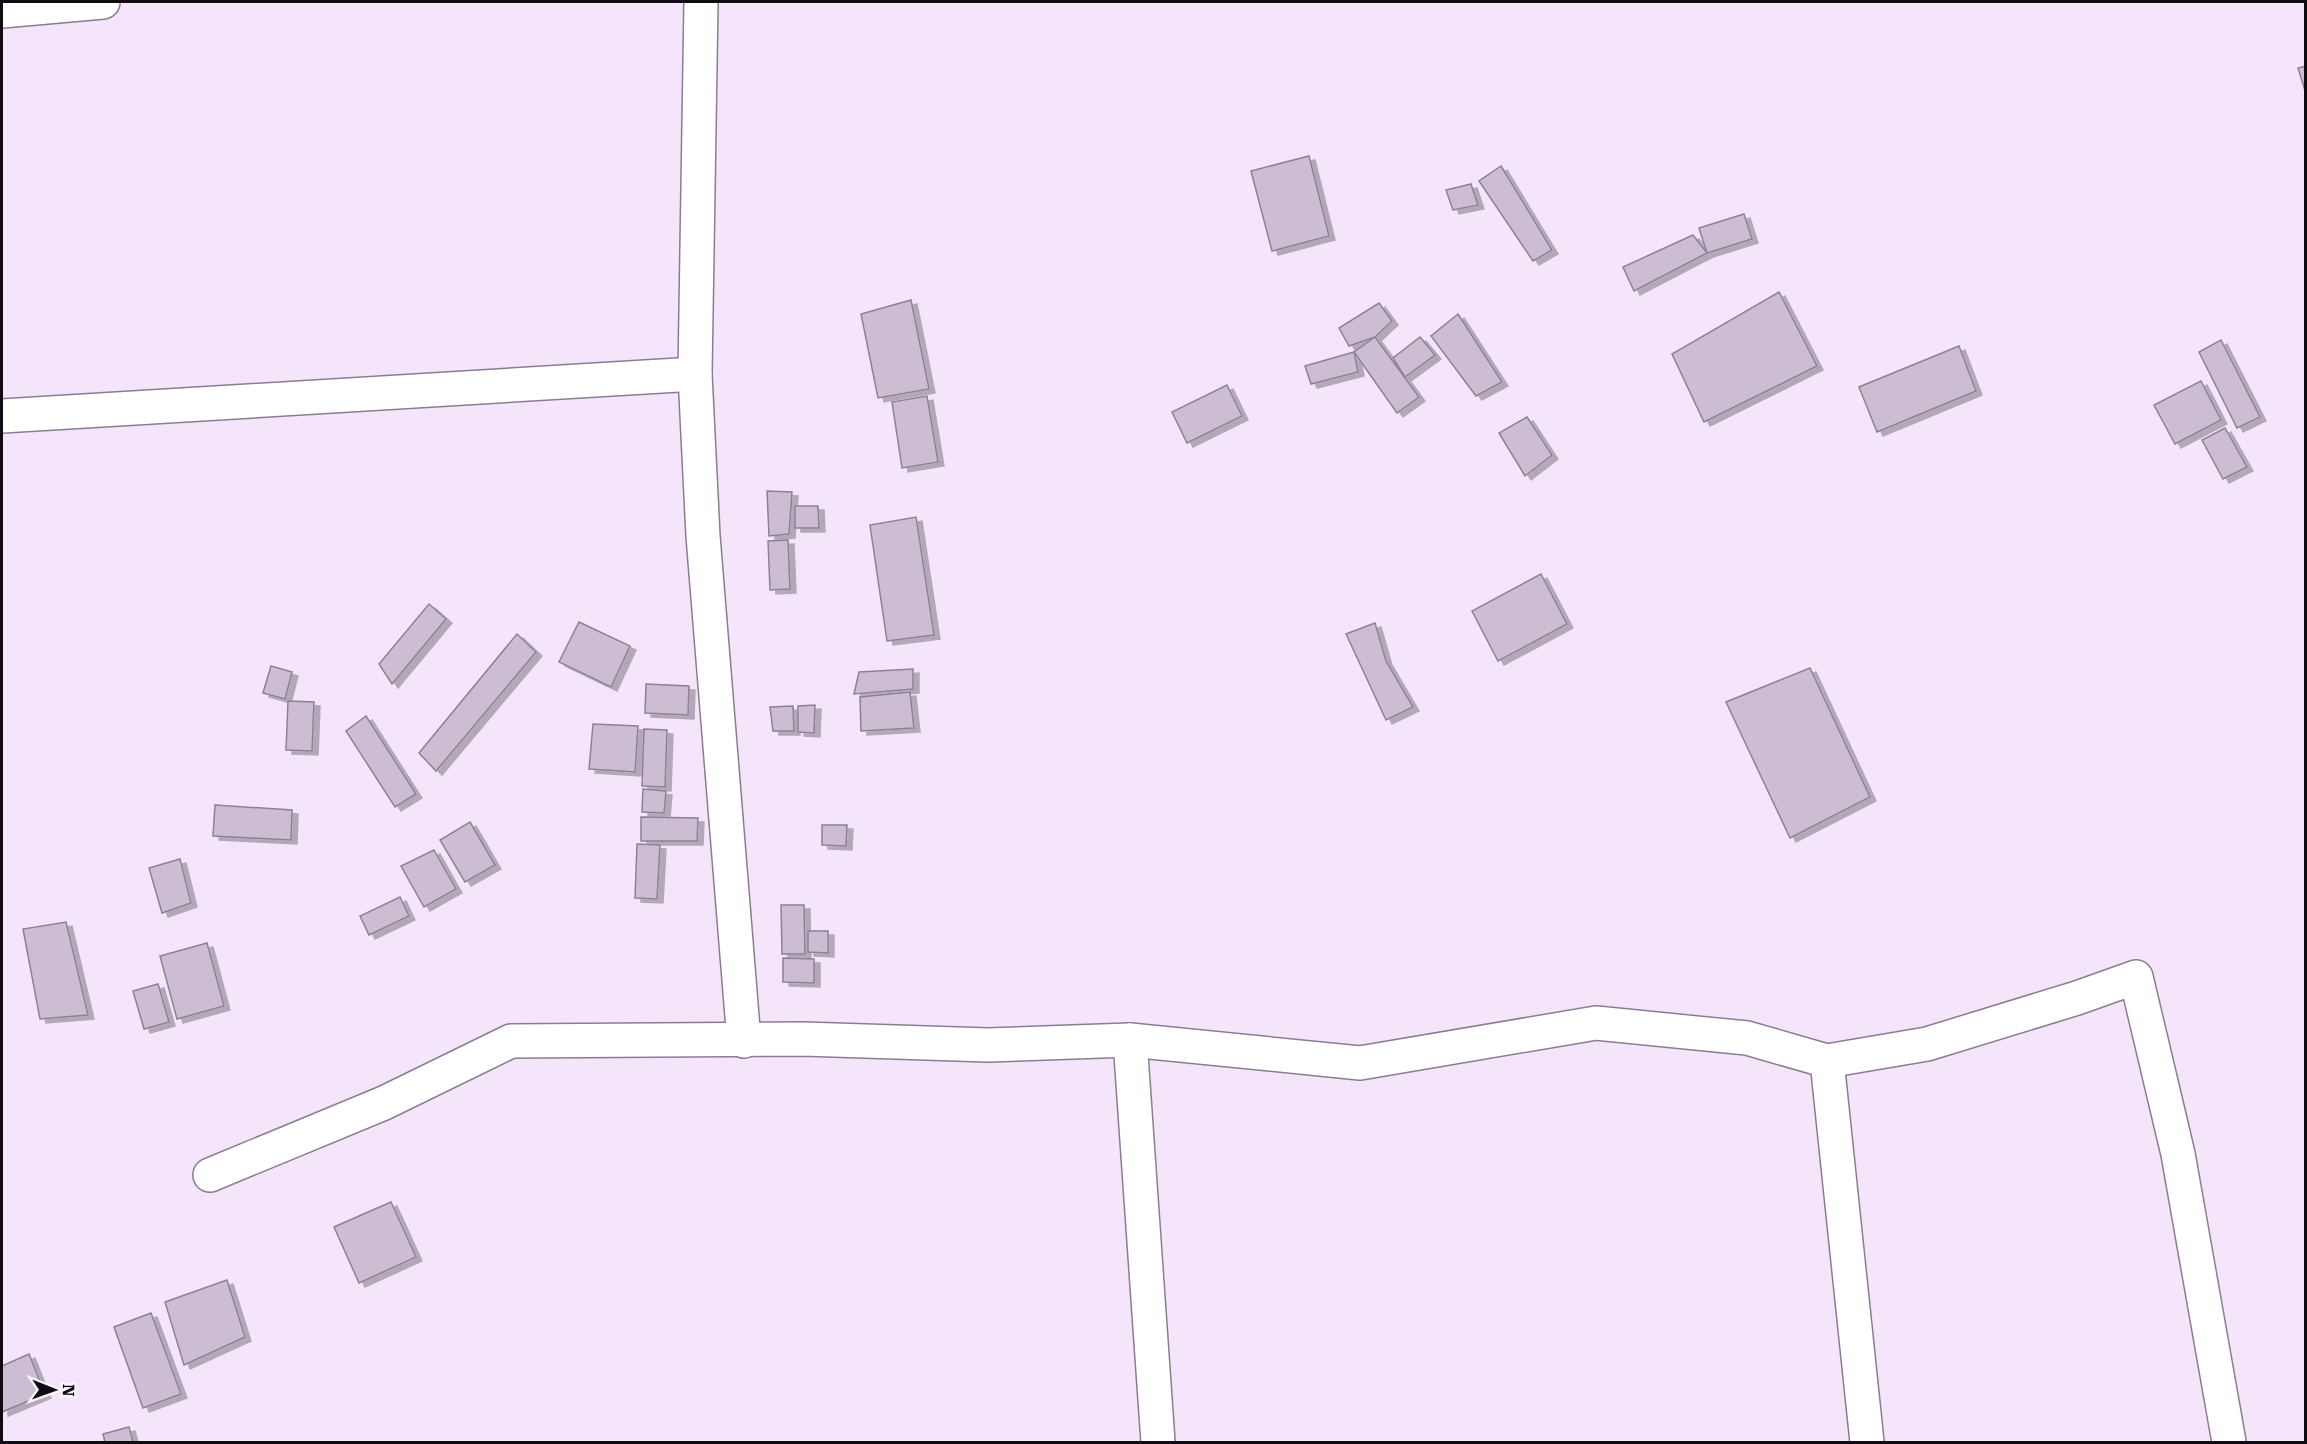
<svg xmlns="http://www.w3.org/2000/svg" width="2307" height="1444" font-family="'Roboto Serif',serif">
  <defs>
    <filter id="shadow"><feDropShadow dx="6" dy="4" stdDeviation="0" flood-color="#0004"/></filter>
  </defs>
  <rect width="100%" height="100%" fill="#f4e5fb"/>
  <g fill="#ccbdd3" stroke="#8e8195" stroke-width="1.5" filter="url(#shadow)">
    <polygon points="2306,66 2306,94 2298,68"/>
    <polygon points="1309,156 1329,236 1272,251 1251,171"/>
    <polygon points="1501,166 1552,250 1533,261 1479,181"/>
    <polygon points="1471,184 1478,205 1453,210 1446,190"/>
    <polygon points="1744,214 1752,239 1707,253 1699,228"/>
    <polygon points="1693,235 1707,253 1634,291 1623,267"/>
    <polygon points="1779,292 1817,366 1704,422 1672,354"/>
    <polygon points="911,300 929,389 878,398 861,314"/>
    <polygon points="1379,303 1392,321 1375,337 1349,346 1339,328"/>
    <polygon points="1458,314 1502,382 1476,396 1431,336"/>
    <polygon points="1375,337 1419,397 1397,413 1354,352"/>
    <polygon points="1420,337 1435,355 1405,377 1393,358"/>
    <polygon points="2221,340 2260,417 2237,428 2199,352"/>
    <polygon points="1959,346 1976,391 1877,432 1859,387"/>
    <polygon points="1354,352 1358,372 1311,384 1305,366"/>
    <polygon points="2201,381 2221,420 2175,444 2154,405"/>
    <polygon points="1227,385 1242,416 1187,443 1172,412"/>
    <polygon points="927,396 938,462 902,468 892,402"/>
    <polygon points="1527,417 1552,455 1525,476 1499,433"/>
    <polygon points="2225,428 2247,467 2223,479 2202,440"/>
    <polygon points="767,491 792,492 789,534 769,536"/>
    <polygon points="795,506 818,506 819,528 795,528"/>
    <polygon points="916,517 934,635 887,641 870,525"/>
    <polygon points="788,540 790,589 770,590 768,541"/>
    <polygon points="1541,574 1567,624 1498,661 1472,611"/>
    <polygon points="429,604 446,619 392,684 379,664"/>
    <polygon points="579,622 630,646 611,687 559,662"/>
    <polygon points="1375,623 1386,661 1413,707 1386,720 1346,634"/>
    <polygon points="517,634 536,652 436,771 419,753"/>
    <polygon points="271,666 292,672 285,699 263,693"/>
    <polygon points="1810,668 1870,797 1790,838 1726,702"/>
    <polygon points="913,669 913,689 854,694 859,672"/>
    <polygon points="646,684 689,686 688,715 645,713"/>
    <polygon points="910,692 914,728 861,731 860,697"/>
    <polygon points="288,701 314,702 312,751 286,750"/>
    <polygon points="815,705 814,733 798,732 798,706"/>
    <polygon points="793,706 794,731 773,731 770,707"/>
    <polygon points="366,716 416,794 395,807 346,731"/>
    <polygon points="593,724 638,726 635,772 589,769"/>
    <polygon points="644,729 667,730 665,787 642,786"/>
    <polygon points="643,789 666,791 664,813 642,812"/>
    <polygon points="215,805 292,810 291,840 213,836"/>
    <polygon points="641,817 698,818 697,841 641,841"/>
    <polygon points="470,822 495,865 465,882 440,840"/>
    <polygon points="822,825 847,825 846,846 822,845"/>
    <polygon points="637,844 660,845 657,899 635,898"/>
    <polygon points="434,850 456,889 424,907 401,866"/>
    <polygon points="180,859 191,903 162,913 149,868"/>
    <polygon points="400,897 409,916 369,935 360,916"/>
    <polygon points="781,905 804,905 805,954 782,954"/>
    <polygon points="66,922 88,1015 40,1019 23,929"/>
    <polygon points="808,931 828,931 828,953 808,952"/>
    <polygon points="207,943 224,1006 177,1019 160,956"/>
    <polygon points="783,958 814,959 814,983 783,982"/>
    <polygon points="158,984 169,1022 144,1029 133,991"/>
    <polygon points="391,1202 416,1257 359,1283 334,1227"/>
    <polygon points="227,1280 245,1337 184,1365 165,1302"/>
    <polygon points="151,1313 181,1394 143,1408 114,1327"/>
    <polygon points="29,1354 45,1394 2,1412 2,1366"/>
    <polygon points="129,1427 133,1442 105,1442 103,1434"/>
  </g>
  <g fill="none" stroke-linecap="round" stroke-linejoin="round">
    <defs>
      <g id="minor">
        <polyline points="701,2 695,374 703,536 744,1041"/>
        <polyline points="2,11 103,2"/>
        <polyline points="2,416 695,374"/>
        <polyline points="1130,1040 1158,1442"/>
        <polyline points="1827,1061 1867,1442"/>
        <polyline points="210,1175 384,1103 511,1041 803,1039 988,1045 1130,1040 1360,1063 1596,1023 1747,1038 1827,1061 1927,1044 2077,998 2136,977 2178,1154 2229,1442"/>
      </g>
    </defs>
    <use href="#minor" stroke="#8b7d91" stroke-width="36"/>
    <use href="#minor" stroke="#fff" stroke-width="33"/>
  </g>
  <rect width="2307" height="1444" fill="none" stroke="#100b12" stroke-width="6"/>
  <g transform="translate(54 1390) rotate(91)" stroke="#fcf6ff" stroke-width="4.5" paint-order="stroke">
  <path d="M0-4.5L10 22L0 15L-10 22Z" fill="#100b12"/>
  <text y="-9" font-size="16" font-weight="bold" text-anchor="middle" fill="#100b12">N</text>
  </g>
</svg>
